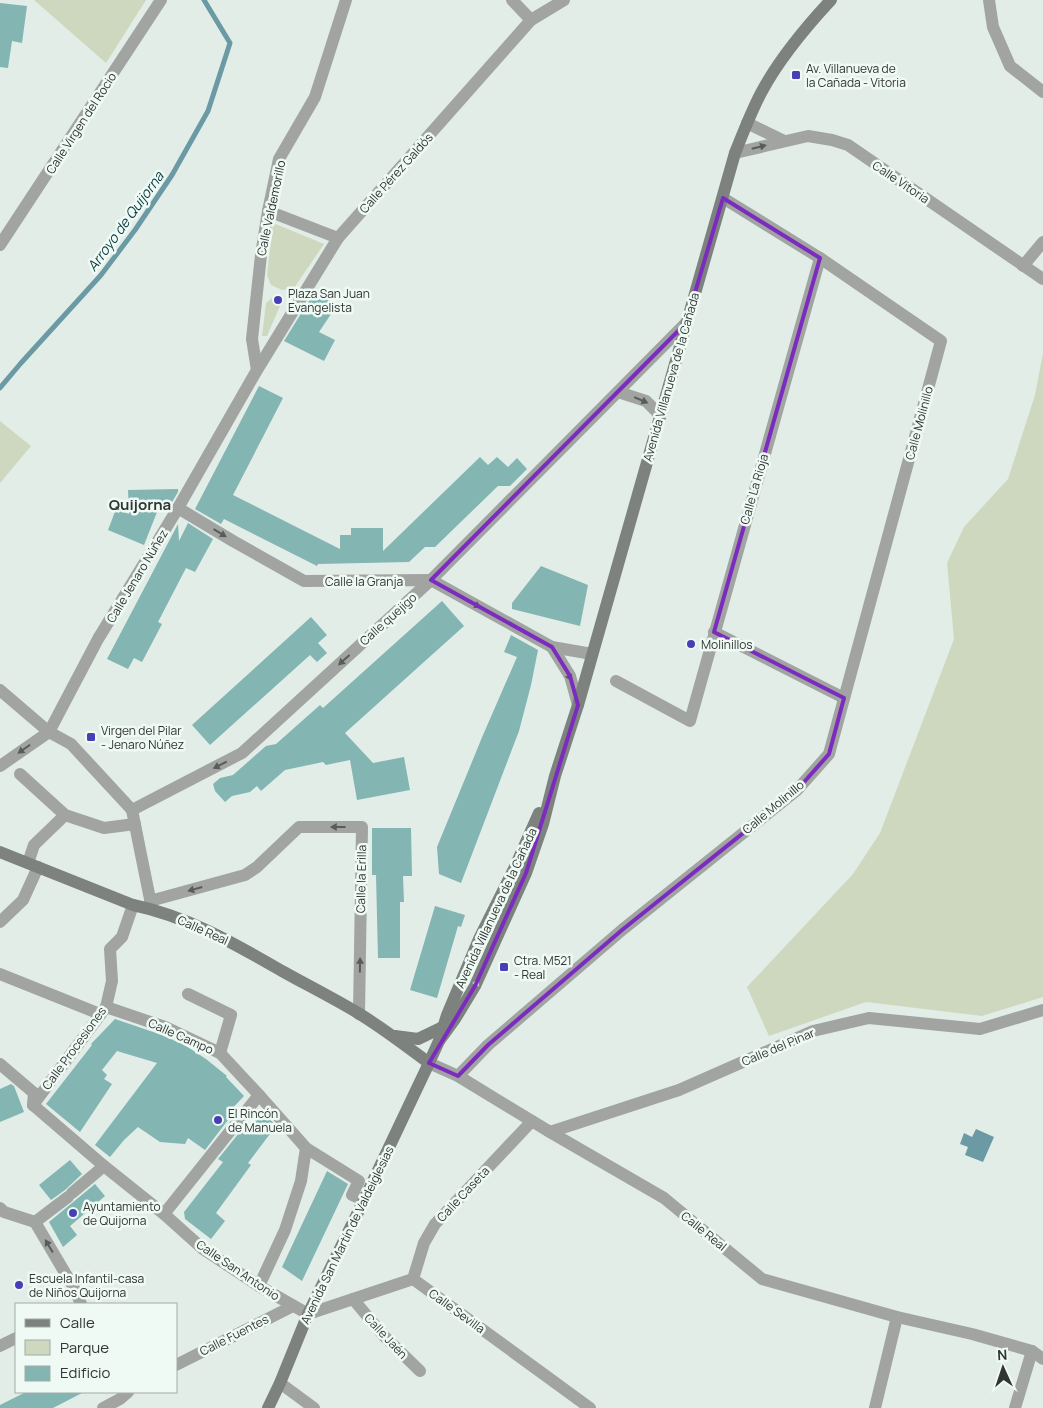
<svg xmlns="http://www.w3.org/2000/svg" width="1043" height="1408" font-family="Manrope,sans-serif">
  <rect width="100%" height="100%" fill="#e2ede8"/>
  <g fill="#ced8bf">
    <polygon points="34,0 146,0 106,63"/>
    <polygon points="273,223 324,244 294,288 282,290 271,285 267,275"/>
    <polygon points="272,298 277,300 280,306 267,336 262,336 266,303"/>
    <polygon points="1043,353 1043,997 982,1016 866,1002 769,1036 747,987 853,874 880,833 954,639 947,563 964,527 1008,479 1035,395"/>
    <polygon points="0,421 31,446 0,483"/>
  </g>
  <polygon fill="#6b9aa5" points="976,1129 994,1137 983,1162 965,1155 968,1147 960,1144 964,1133 972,1137"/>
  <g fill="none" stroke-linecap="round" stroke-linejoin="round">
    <polyline stroke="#6b9aa5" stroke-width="5" points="0,388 21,363 101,275 135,230 172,175 208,111 230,43 204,0"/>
  </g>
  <g fill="#83b5b2">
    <polygon points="0,3 27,6 22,43 12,41 8,68 0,67"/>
    <polygon points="315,291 337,305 319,332 335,340 324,361 284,341"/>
    <polygon points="259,386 283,398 233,495 340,549 340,535 351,535 351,528 383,528 383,551 480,457 488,465 497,457 508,467 517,458 527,469 510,486 498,486 435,547 425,547 409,562 318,564 317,566 224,519 221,524 195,509"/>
    <polygon points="178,489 178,492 169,507 159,507 144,545 108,530 116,509 129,514 128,490"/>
    <polygon points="188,523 213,539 195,572 186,568 158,622 162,624 142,662 134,658 128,669 107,659 178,524 179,541"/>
    <polygon points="541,566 588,585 580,626 512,609 512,603"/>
    <polygon points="442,601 464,626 345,733 373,763 404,757 410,790 357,800 350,760 326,765 323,762 285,770 261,791 257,786 250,792 232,796 225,802 215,791 213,784 220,778 233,775 266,746 276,744 320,705 323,708"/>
    <polygon points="311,617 327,635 318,643 327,653 317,662 310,655 210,745 192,725"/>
    <polygon points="511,635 538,650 531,685 519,731 461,883 439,874 437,847 483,735 517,657 504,652"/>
    <polygon points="372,828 411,828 412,876 403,876 404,902 400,902 400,958 378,958 376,875 372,875"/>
    <polygon points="435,906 465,915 461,927 458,926 437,998 410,990"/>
    <polygon points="115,1019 162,1035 186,1046 206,1059 227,1076 226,1077 244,1096 228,1113 231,1116 205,1150 188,1138 185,1144 160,1142 138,1127 124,1140 110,1157 95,1145 157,1063 117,1051 102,1070 107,1075 104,1079 112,1084 80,1132 46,1104 92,1045 91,1044"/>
    <polygon points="11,1084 14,1086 24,1112 0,1122 0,1089"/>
    <polygon points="261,1113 269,1118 276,1126 248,1163 251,1165 216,1213 225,1221 211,1239 185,1219 184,1212 223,1162 218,1159 243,1128 247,1132"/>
    <polygon points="70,1160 82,1174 65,1190 51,1200 39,1185"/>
    <polygon points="327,1171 348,1184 302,1281 282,1267"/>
    <polygon points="95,1184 105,1196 70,1226 77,1235 63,1247 49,1222"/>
    <polygon points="26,1392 84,1392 53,1408 0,1408 0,1405"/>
  </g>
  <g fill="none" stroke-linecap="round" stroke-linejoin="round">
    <g stroke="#a1a4a1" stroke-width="12">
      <polyline points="512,0 531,20"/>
      <polyline points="989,0 993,27 1010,66 1043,92"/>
      <polyline points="747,123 784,141"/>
      <polyline points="735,153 808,136 832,140 848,145 1043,279"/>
      <polyline points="268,211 338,238"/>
      <polyline points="0,245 161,0"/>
      <polyline points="1023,266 1043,242"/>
      <polyline points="257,370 252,339 261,255 268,211 279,159 315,97 346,0"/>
      <polyline points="618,392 646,401 660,415"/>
      <polyline points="178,508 233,541 304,581 431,580 552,647 592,654"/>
      <polyline points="714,632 844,698"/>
      <polyline points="552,647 570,676 578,705"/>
      <polyline points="616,681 690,721 820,258"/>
      <polyline points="0,690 49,732 71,744 132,810 152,909"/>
      <polyline points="0,766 49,732 98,639 178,508 257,370 338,238 531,20 564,0"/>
      <polyline points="20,774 65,815 104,828 135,824"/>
      <polyline points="132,810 242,753 431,580 686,323"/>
      <polyline points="28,863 34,845 65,815"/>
      <polyline points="150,901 245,875 257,867 299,827 362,827 359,1014"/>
      <polyline points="0,922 23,900 38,867"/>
      <polyline points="0,974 100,1014"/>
      <polyline points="188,994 231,1015 220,1053"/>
      <polyline points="106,1007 165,1027 220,1053 259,1095 306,1148 301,1181 285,1230 259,1286"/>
      <polyline points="429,1063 458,1076 550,1132 664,1198 762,1279 897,1317 972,1334 1032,1351 1043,1359"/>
      <polyline points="0,1064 34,1093 33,1105"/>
      <polyline points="458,1076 488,1045 622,930 797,790 829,754 941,341 820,258 723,198"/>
      <polyline points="33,1105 104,1166 164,1214 203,1249 259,1286 308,1314 413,1279 590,1408"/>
      <polyline points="33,1105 106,1007 112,981 110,949 122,937 133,905"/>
      <polyline points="550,1132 679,1090 813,1031 869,1018 980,1029 1043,1010"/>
      <polyline points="306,1148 359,1181 352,1195 364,1200"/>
      <polyline points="72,1193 104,1166"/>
      <polyline points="0,1208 4,1212 35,1222 74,1288 81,1304"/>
      <polyline points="164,1214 259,1095"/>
      <polyline points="35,1222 68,1197"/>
      <polyline points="413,1279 424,1243 435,1224 532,1121"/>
      <polyline points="353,1299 384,1336 420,1371"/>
      <polyline points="0,1346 16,1338"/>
      <polyline points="176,1365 293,1306"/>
      <polyline points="280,1383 314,1408"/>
      <polyline points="103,1408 120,1399 128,1392"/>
      <polyline points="875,1408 897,1317"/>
      <polyline points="1015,1408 1032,1351"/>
    </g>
    <g stroke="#7d827e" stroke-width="12">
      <path d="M0,852L133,905C187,916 235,944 282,971C307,985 333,998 358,1013C383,1028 406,1046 429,1063"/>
      <polyline points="395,1036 418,1039 443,1027"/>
      <path d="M439,1041L455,1019L475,986L526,873L543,824L555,776L578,705L735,153C743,133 751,112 761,93C779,59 805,28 831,0"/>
      <polyline points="268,1408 280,1383 308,1314 364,1200 429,1063 439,1041 447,1015 479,939 515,867 539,813"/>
    </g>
  </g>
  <defs><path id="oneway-solid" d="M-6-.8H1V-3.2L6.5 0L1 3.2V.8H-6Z" transform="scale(1.25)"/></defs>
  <g fill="#585c5a">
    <use href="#oneway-solid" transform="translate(759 147) rotate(-14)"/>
    <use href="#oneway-solid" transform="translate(641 400) rotate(23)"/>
    <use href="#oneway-solid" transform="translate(220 533) rotate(31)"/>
    <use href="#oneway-solid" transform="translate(474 604) rotate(29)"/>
    <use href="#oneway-solid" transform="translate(344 660) rotate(138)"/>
    <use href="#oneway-solid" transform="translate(568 674) rotate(65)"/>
    <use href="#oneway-solid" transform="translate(24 749) rotate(145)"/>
    <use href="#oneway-solid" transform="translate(220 765) rotate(153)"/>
    <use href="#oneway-solid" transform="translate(338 827) rotate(180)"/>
    <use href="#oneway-solid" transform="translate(195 889) rotate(164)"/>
    <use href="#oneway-solid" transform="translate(360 965) rotate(-89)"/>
    <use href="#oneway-solid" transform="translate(49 1246) rotate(-121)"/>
  </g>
  <use fill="#cdd6d1" href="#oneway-solid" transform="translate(475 986) rotate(-63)"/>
  <path fill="none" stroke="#7b2cbf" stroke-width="4" stroke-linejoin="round" d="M723,198L820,258L714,632L844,698L829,754L797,790L622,930L488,1045L458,1076L429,1063L475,986L526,873L578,705L570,676L552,647L431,580L686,323Z"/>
  <g fill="#473fb5" stroke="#effaf5" stroke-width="2">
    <rect x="791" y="70" width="10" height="10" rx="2.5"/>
    <circle cx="278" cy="300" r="5"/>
    <circle cx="691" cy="644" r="5"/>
    <rect x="86" y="732" width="10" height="10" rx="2.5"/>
    <rect x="499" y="962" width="10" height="10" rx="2.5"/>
    <circle cx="218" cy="1120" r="5"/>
    <circle cx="73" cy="1213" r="5"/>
    <circle cx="19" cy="1285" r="5"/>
  </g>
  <g text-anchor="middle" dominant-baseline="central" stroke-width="5" stroke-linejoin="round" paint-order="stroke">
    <g font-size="12" fill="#313533" stroke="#effaf5" text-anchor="start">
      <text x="806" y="68">Av. Villanueva de<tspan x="806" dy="14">la Cañada - Vitoria</tspan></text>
      <text x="288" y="293">Plaza San Juan<tspan x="288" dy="14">Evangelista</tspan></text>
      <text x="701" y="644">Molinillos</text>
      <text x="101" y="730">Virgen del Pilar<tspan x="101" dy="14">- Jenaro Núñez</tspan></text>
      <text x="514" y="960">Ctra. M521<tspan x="514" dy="14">- Real</tspan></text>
      <text x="228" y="1113">El Rincón<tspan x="228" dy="14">de Manuela</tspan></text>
      <text x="83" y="1206">Ayuntamiento<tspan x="83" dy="14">de Quijorna</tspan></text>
      <text x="29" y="1278">Escuela Infantil-casa<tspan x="29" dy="14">de Niños Quijorna</tspan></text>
    </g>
    <g font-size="12" fill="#313533" stroke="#effaf5">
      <text transform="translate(81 123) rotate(-57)">Calle Virgen del Rocio</text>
      <text transform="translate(396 173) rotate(-48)">Calle Pérez Galdós</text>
      <text transform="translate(901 182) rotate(34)">Calle Vitoria</text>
      <text transform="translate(271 208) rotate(-78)">Calle Valdemorillo</text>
      <text transform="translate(671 377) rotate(-74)">Avenida Villanueva de la Cañada</text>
      <text transform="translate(919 423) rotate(-75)">Calle Molinillo</text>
      <text transform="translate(754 489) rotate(-74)">Calle La Rioja</text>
      <text transform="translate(137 576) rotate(-59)">Calle Jenaro Núñez</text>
      <text x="364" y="581">Calle la Granja</text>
      <text transform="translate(388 619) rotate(-42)">Calle quejigo</text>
      <text transform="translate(773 807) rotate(-40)">Calle Molinillo</text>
      <text transform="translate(361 879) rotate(-89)">Calle la Erilla</text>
      <text transform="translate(496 908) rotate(-65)">Avenida Villanueva de la Cañada</text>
      <text transform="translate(203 930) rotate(24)">Calle Real</text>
      <text transform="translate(181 1036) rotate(24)">Calle Campo</text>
      <text transform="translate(778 1047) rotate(-23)">Calle del Pinar</text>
      <text transform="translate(74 1048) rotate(-54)">Calle Procesiones</text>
      <text transform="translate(463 1194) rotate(-47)">Calle Caseta</text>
      <text transform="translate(704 1231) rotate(39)">Calle Real</text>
      <text transform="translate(347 1235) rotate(-64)">Avenida San Martín de Valdeiglesias</text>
      <text transform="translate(238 1270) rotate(34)">Calle San Antonio</text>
      <text transform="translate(457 1311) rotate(36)">Calle Sevilla</text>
      <text transform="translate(234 1335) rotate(-27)">Calle Fuentes</text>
      <text transform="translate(386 1336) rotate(47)">Calle Jaén</text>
    </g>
    <g font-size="14" font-style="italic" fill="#093840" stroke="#effaf5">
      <text transform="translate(125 221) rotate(-54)">Arroyo de Quijorna</text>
    </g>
    <g font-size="15" font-weight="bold" fill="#2e3733" stroke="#effaf5">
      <text x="140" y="504">Quijorna</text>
    </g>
  </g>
  <rect x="15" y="1303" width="162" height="90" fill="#effaf5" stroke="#a3aba7"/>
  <rect x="25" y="1319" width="25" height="8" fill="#7d827e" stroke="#a3aba7"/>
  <text x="60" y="1328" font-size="15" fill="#313533">Calle</text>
  <rect x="25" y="1340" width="25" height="15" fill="#ced8bf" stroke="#a3aba7"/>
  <text x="60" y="1353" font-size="15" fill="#313533">Parque</text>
  <rect x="25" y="1366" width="25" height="15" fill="#83b5b2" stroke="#a3aba7"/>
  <text x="60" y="1378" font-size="15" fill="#313533">Edificio</text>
  <g transform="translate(1003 1368) rotate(357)" stroke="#effaf5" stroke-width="4" paint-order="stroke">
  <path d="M0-4L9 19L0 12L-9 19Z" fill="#313533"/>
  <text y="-8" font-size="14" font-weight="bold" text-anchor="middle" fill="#313533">N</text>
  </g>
</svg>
